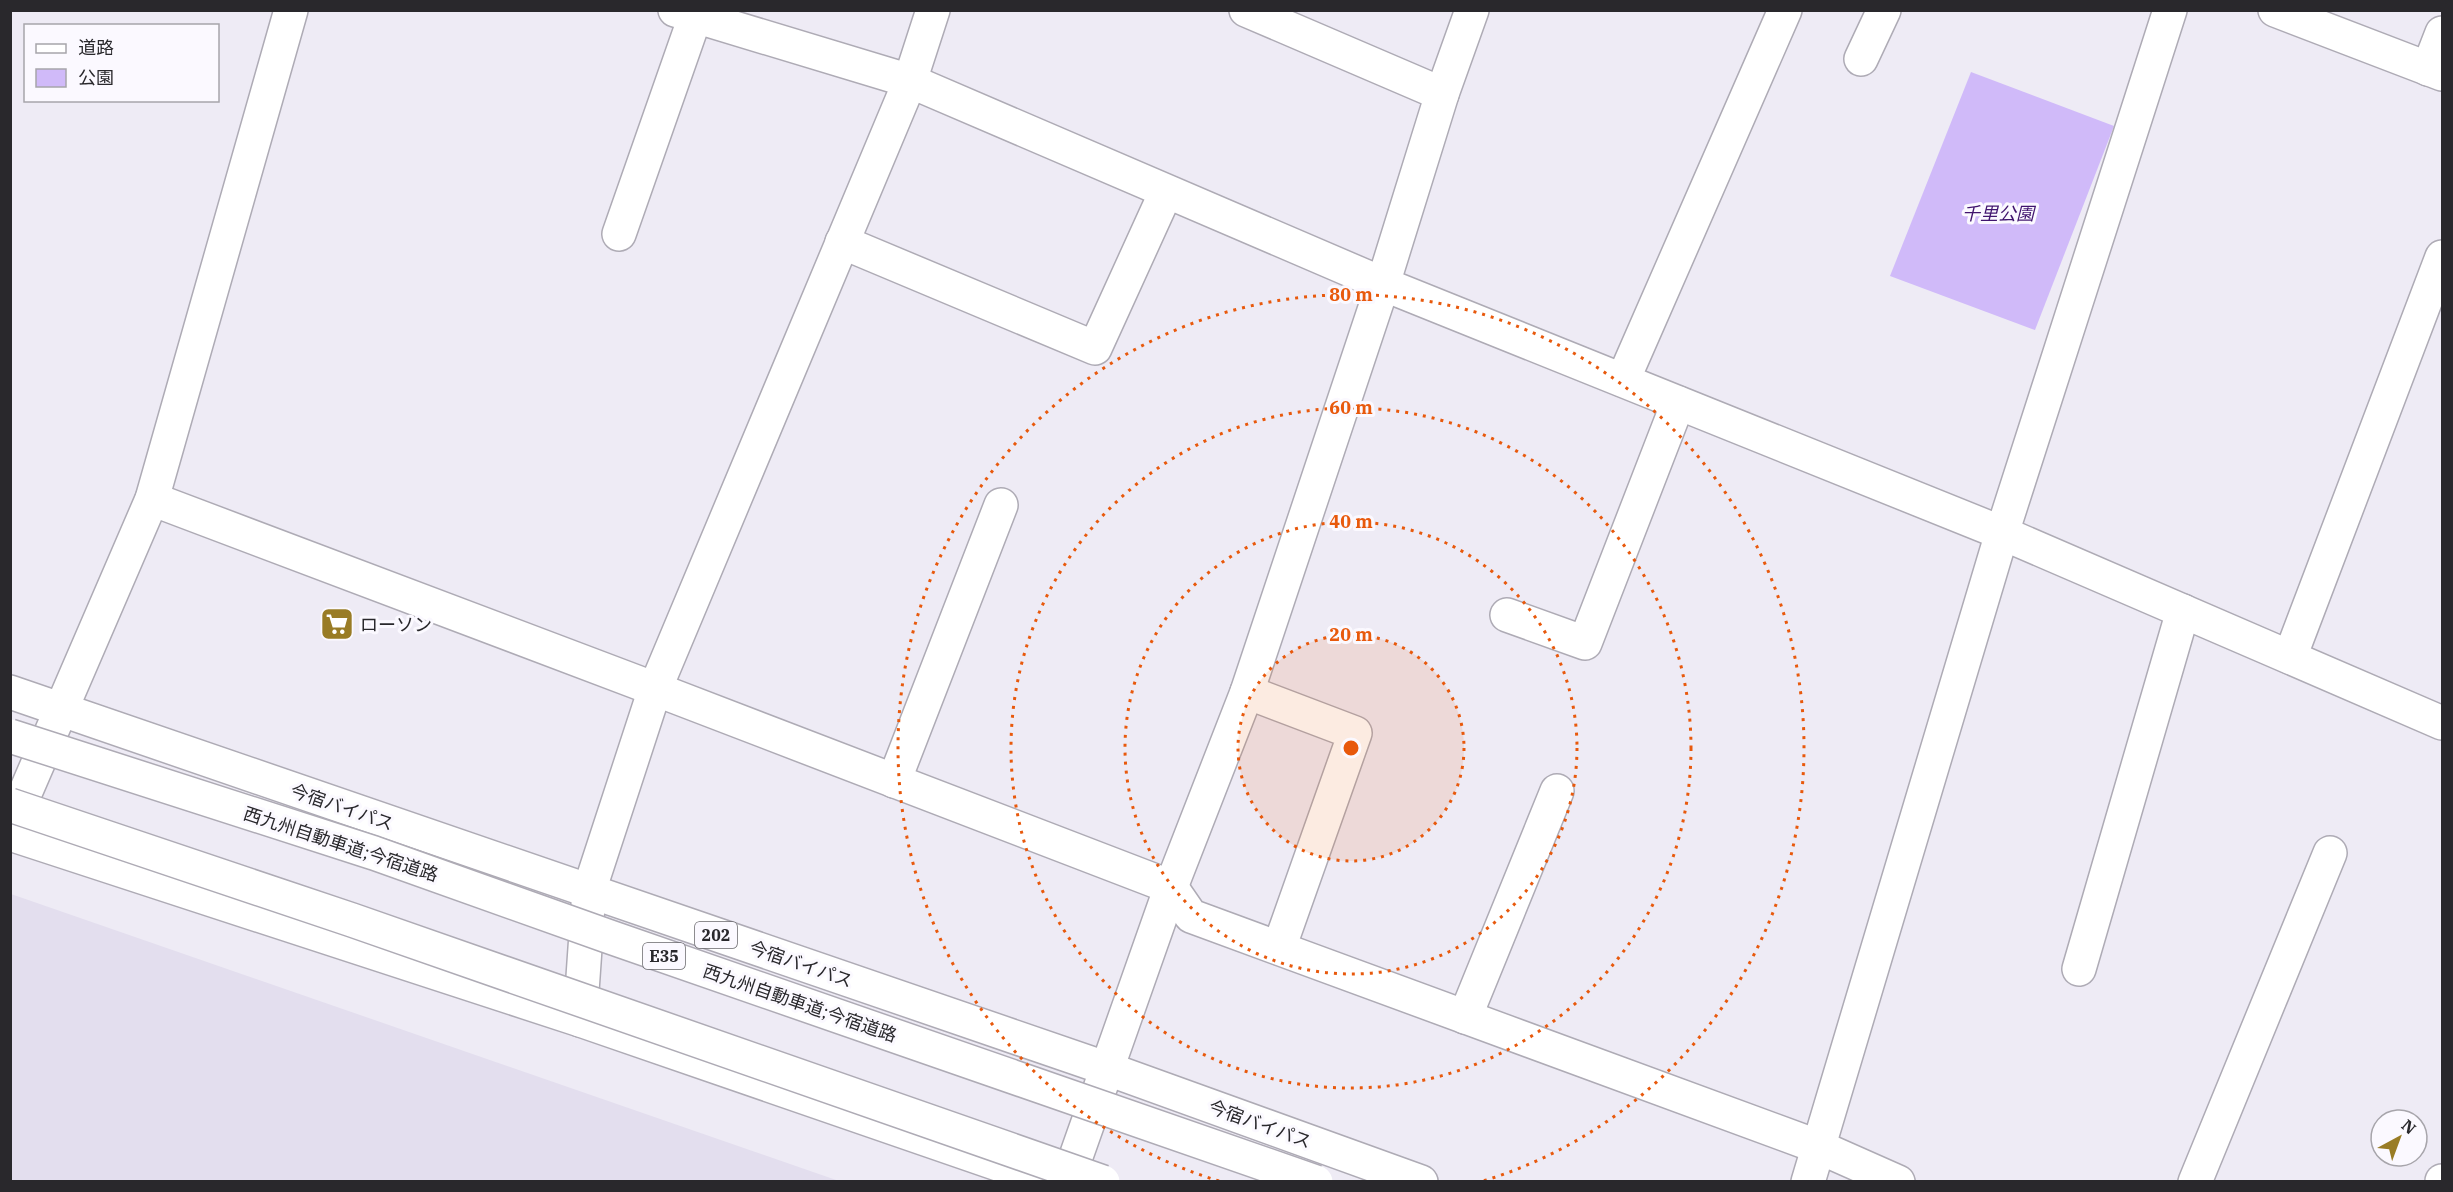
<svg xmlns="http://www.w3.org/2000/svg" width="2453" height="1192" font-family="'IBM Plex Serif','Noto Sans JP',serif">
  <rect width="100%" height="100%" fill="#eeebf5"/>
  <polygon fill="#e3deee" points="11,894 839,1181 11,1181"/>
  <polygon fill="#d0baf9" points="1971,72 2114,126 2035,330 1890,276"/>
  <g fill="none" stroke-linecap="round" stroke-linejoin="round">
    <defs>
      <g id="minor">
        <polyline points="675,10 910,81 1383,284 2002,533 2442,723"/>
        <polyline points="1246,10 1442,94"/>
        <polyline points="2275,10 2442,74"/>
        <polyline points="1861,59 1884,10"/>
        <polyline points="2428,69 2442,33"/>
        <polyline points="619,234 695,17"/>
        <polyline points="842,242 1095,348 1166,192"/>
        <polyline points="1623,380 1785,10"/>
        <polyline points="152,499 655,689 1171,887 1191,916 1819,1147 1898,1182"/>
        <polyline points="1507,615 1585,643 1678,403"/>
        <polyline points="2290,657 2442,257"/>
        <polyline points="1247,692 1355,733 1279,948"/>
        <polyline points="894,781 1001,505"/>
        <polyline points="10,828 152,499 291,10"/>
        <polyline points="2079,969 2183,611"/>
        <polyline points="1465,1017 1557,791"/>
        <polyline points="580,1020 589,891 655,689 910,81 933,10"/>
        <polyline points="1067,1182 1171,887 1247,692 1383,284 1442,94 1472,10"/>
        <polyline points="1808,1182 2002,533 2170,10"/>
        <polyline points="2195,1182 2330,853"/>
        <polyline points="2442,1182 2442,1181"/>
      </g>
      <g id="trunk">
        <polyline points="10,692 1108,1069 1421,1182"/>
        <polyline points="10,834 580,1020 1050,1182"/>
      </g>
    </defs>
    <use href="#minor" stroke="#aeabb5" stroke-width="36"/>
    <use href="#trunk" stroke="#aeabb5" stroke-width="36"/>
    <use href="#minor" stroke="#fff" stroke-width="33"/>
    <use href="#trunk" stroke="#fff" stroke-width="33"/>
    <defs>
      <g id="motorway-bridge">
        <polyline points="10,736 374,853 610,937 1316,1182"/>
        <polyline points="10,805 352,920 1103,1182"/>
      </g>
    </defs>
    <use href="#motorway-bridge" stroke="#aeabb5" stroke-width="36" stroke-linecap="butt"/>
    <use href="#motorway-bridge" stroke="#fff" stroke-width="33"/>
  </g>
  <circle cx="1351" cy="748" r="113" fill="#e8590c" fill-opacity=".12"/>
  <g fill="none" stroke="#e8590c" stroke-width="3" stroke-dasharray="3 6">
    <circle cx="1351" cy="748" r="113"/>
    <circle cx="1351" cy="748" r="226"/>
    <circle cx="1351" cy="748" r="340"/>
    <path d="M1219 1181A453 453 0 1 1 1483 1181"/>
  </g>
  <defs>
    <symbol id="supermarket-square" viewBox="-11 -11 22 22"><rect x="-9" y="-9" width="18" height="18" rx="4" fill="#997c25" stroke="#fbf9ff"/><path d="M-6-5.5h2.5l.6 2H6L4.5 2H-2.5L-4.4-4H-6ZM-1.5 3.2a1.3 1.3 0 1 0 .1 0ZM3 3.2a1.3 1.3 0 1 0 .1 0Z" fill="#fff"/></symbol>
  </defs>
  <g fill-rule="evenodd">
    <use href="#supermarket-square" x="318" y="605" width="38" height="38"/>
  </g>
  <g text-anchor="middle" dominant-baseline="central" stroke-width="6" stroke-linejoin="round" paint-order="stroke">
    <g fill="#fbf9ff" stroke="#68676b" stroke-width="1.5">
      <rect x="695" y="922" width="42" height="26" rx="4.5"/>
      <rect x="643" y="943" width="42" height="26" rx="4.5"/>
    </g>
    <g font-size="16" font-weight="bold" fill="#29282c">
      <text x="716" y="935">202</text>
      <text x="664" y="956">E35</text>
    </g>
    <g font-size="18" font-style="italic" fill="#40146e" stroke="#fbf9ff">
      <text x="1998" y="213">千里公園</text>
    </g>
    <g font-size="18" fill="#29282c" stroke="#fbf9ff" text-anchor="start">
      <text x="360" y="624">ローソン</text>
    </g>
    <g font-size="18" fill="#29282c" stroke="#fbf9ff">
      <text transform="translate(342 807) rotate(19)">今宿バイパス</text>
      <text transform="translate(341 844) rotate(18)">西九州自動車道;今宿道路</text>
      <text transform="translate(801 964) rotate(19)">今宿バイパス</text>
      <text transform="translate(800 1003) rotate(19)">西九州自動車道;今宿道路</text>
      <text transform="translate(1260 1124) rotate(20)">今宿バイパス</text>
    </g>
  </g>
  <circle cx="1351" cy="748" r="9" fill="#e8590c" stroke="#fbf9ff" stroke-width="3"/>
  <g font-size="18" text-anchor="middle" font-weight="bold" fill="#e8590c" stroke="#fbf9ff" stroke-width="6" stroke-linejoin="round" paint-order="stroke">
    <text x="1351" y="301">80 m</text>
    <text x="1351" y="414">60 m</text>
    <text x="1351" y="528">40 m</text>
    <text x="1351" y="641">20 m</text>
  </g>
  <rect width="2453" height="1192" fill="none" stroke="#29282c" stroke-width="24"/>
  <rect x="24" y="24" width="195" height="78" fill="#fbf9ff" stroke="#a7a5ab" stroke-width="1.5"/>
  <rect x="36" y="44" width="30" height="9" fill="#ffffff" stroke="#a7a5ab" stroke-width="1.5"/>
  <text x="78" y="54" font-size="18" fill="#29282c">道路</text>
  <rect x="36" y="69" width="30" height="18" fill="#d0baf9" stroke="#a7a5ab" stroke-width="1.5"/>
  <text x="78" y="84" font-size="18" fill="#29282c">公園</text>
  <g transform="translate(2399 1138) rotate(41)"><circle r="28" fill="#fbf9ff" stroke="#a7a5ab" stroke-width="1.5"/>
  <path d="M0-4.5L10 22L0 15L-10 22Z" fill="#997c25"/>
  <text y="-9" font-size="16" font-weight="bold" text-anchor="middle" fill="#29282c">N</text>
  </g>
</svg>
